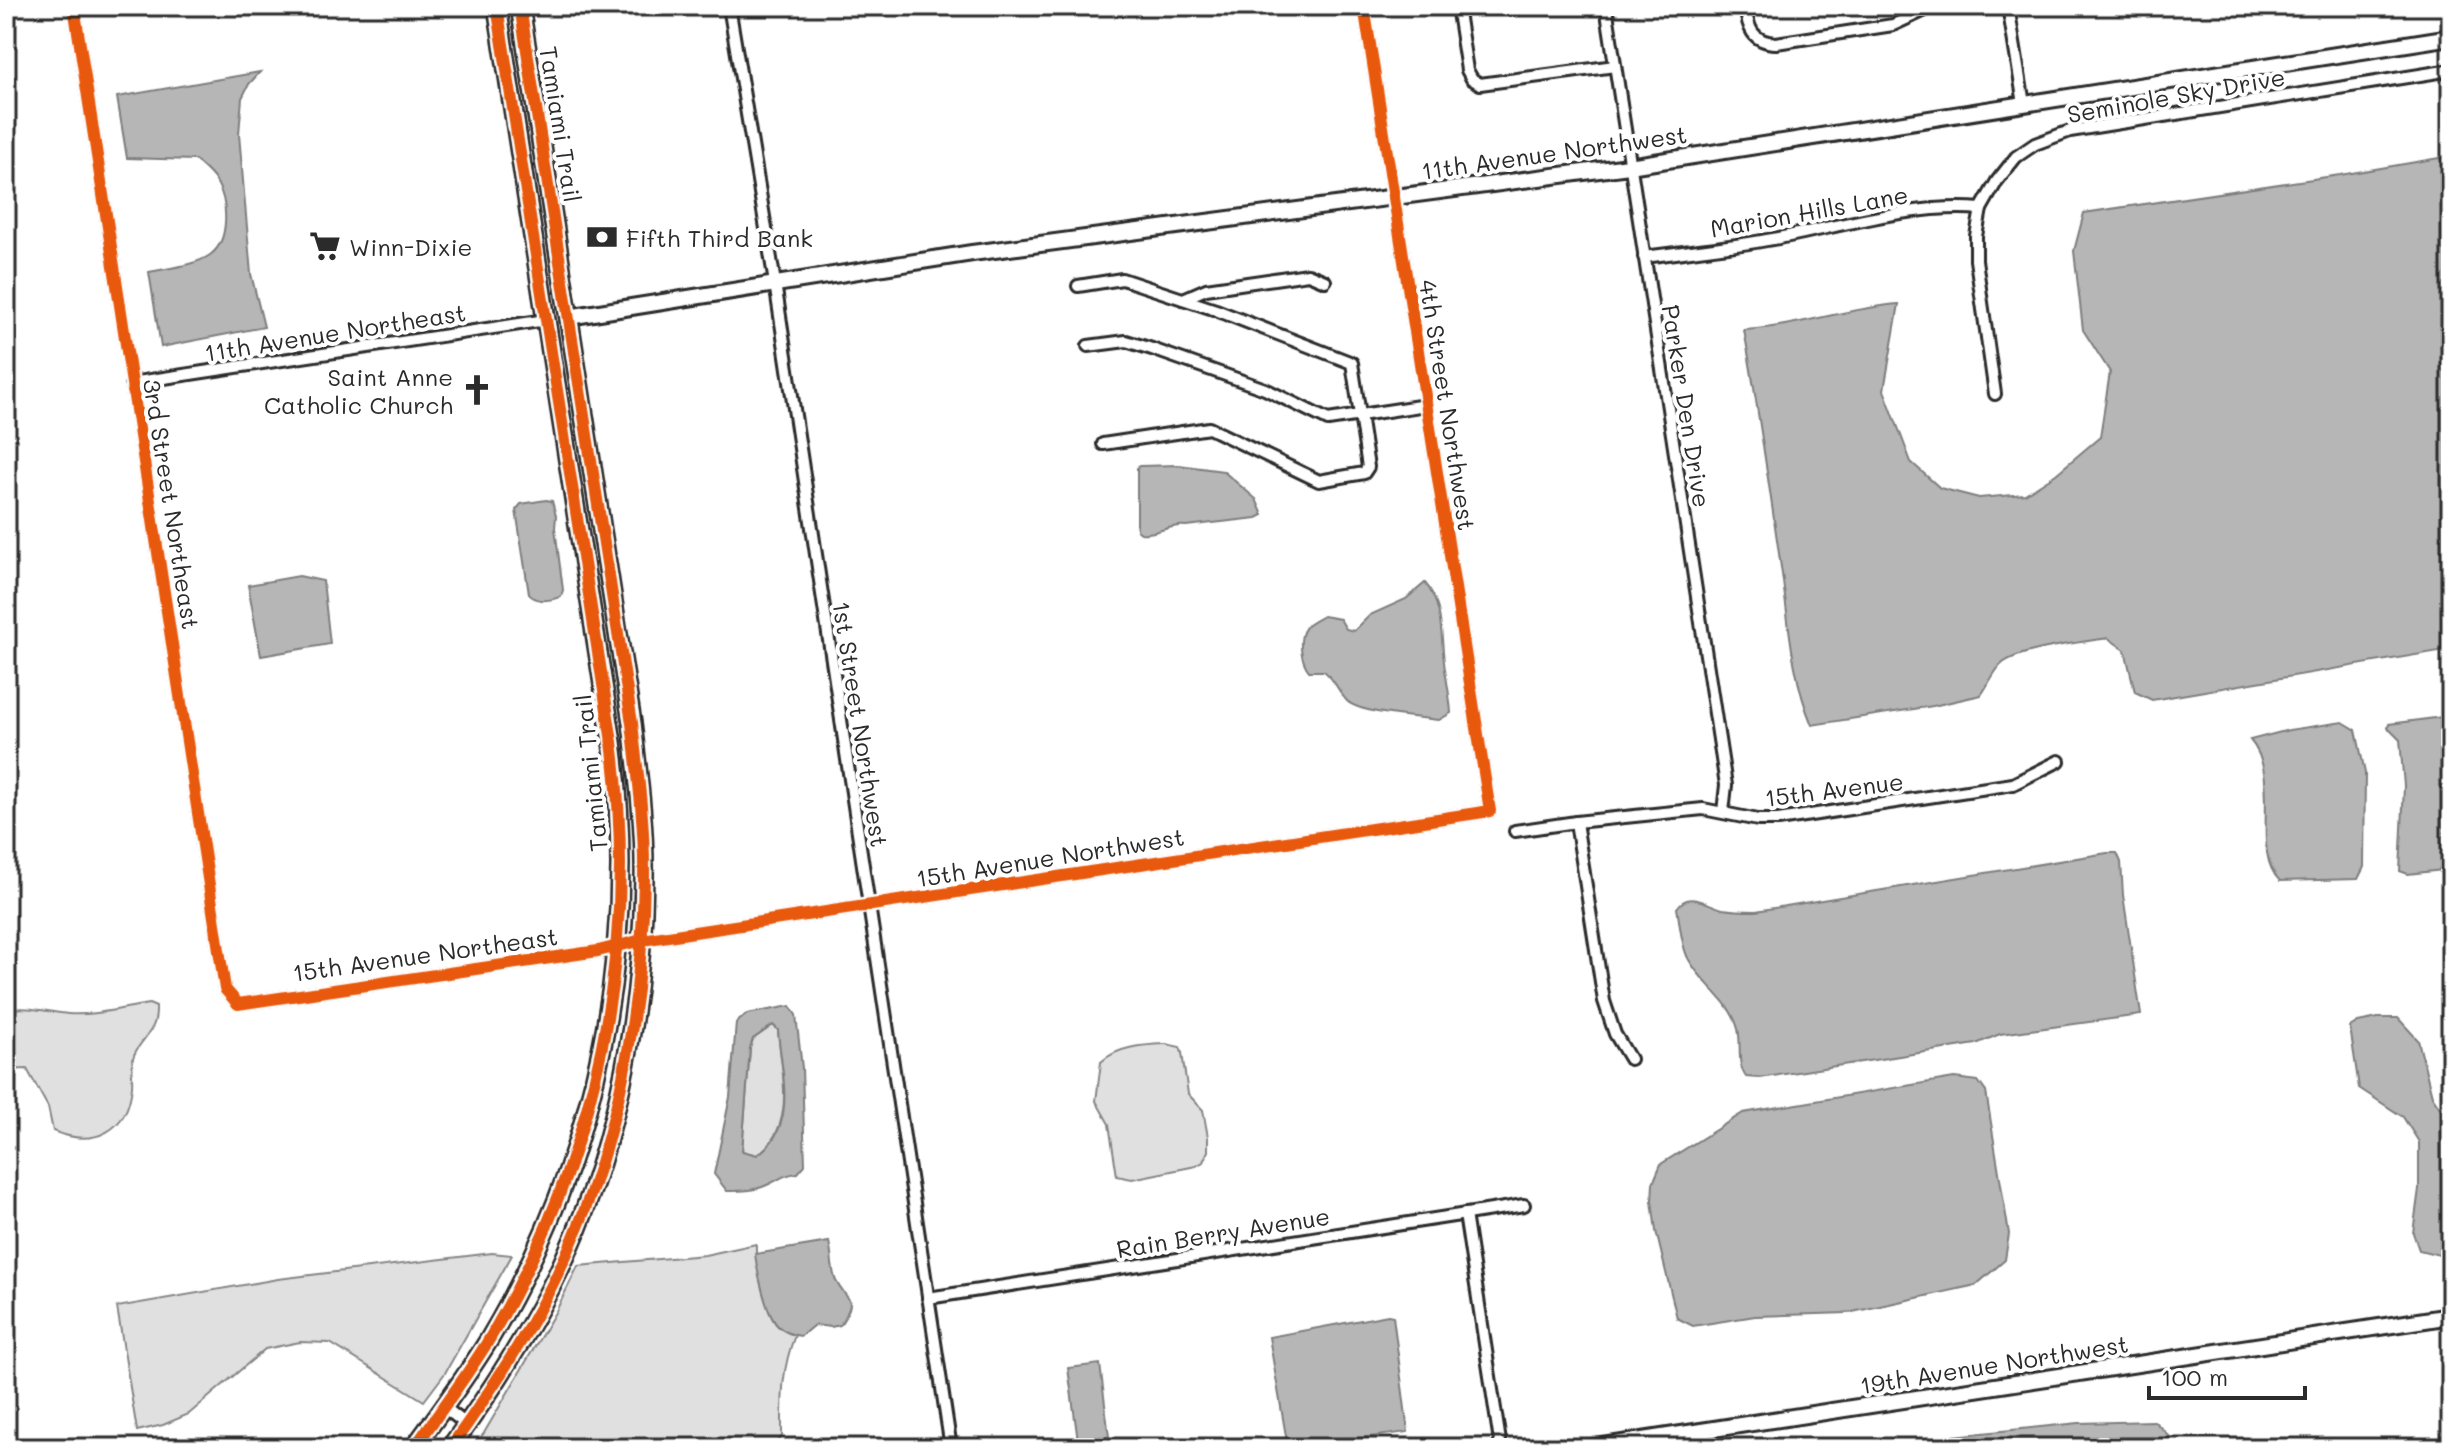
<svg xmlns="http://www.w3.org/2000/svg" width="2457" height="1454" font-family="Mali,sans-serif">
  <rect width="100%" height="100%" fill="#fff"/>
  <filter id="ink" filterUnits="userSpaceOnUse"><feTurbulence type="fractalNoise" baseFrequency=".0125" numOctaves="2"/><feDisplacementMap in="SourceGraphic" scale="16" xChannelSelector="R" yChannelSelector="G"/><feConvolveMatrix kernelMatrix="1 2 1 2 8 2 1 2 1" color-interpolation-filters="sRGB"/></filter>
  <g filter="url(#ink)">
    <g fill="#e0e0e0" stroke="#868686" stroke-width="2">
      <path d="M149,1004L156,1007C157,1033 143,1035 134,1055C130,1065 133,1076 132,1086C128,1132 94,1148 53,1131L48,1107L27,1069L6,1070V1010C26,1005 47,1012 68,1014C95,1016 122,1008 149,1004Z"/>
      <path d="M773,1025L778,1030C781,1073 798,1126 757,1155L742,1151L750,1048L753,1039Z"/>
      <path d="M1166,1044L1180,1047L1182,1053L1188,1094L1203,1110L1208,1137V1151L1203,1162L1196,1166L1132,1179L1117,1176L1109,1124L1096,1101L1101,1062C1118,1046 1144,1045 1166,1044Z"/>
      <path d="M756,1244C755,1262 765,1313 778,1326C783,1331 789,1333 795,1335C781,1371 782,1398 782,1436L778,1442L779,1448H473L484,1433L557,1309L578,1266L705,1255Z"/>
      <polygon points="492,1253 512,1255 445,1373 424,1401 330,1343 300,1342 265,1349 189,1414 163,1425 137,1431 117,1307 278,1279"/>
    </g>
    <g fill="#b6b6b6" stroke="#7e7e7e" stroke-width="2" fill-rule="evenodd">
      <path d="M260,72L249,84L242,98L239,134L251,274L264,327L161,347L149,272C168,268 194,266 210,255C230,241 228,202 217,183C212,174 203,167 195,160L127,158L117,97Z"/>
      <path d="M2451,156V649L2152,700L2135,692L2125,650L2108,638C2084,642 2020,649 2003,663C1994,670 1988,686 1981,695L1933,706L1812,725C1792,678 1789,624 1782,574C1770,493 1759,411 1744,330C1797,327 1847,308 1899,304L1884,390L1911,462L1940,488L1979,498L2025,494L2056,474L2100,437L2110,372L2083,330L2074,251L2084,213L2340,175Z"/>
      <path d="M1179,465L1223,471L1256,499L1263,515L1257,518L1186,526C1172,523 1157,535 1141,533L1137,530V468L1139,466Z"/>
      <path d="M546,500L552,501L556,516L555,528L563,590L561,596C552,601 536,603 529,594L516,510L521,504Z"/>
      <polygon points="299,576 323,581 330,644 261,656 248,585"/>
      <path d="M1425,583C1443,603 1441,637 1444,662C1446,679 1450,695 1451,713L1439,720C1419,717 1360,714 1347,701C1338,691 1335,680 1324,671H1309C1301,661 1297,638 1306,627C1309,623 1318,619 1323,616L1340,619L1346,629L1354,631L1370,615L1406,599Z"/>
      <polygon points="2451,716 2451,869 2408,874 2400,871 2404,786 2400,740 2388,728 2389,724"/>
      <path d="M2343,722L2356,730L2365,773L2364,867L2358,879L2280,881C2249,851 2283,778 2250,740L2289,730Z"/>
      <path d="M2107,853H2117L2121,862L2123,895L2141,1015L2000,1034L1976,1044L1760,1078L1746,1077C1736,1063 1742,1045 1738,1029C1730,999 1701,984 1688,958C1681,944 1680,924 1677,908C1689,890 1707,905 1723,909C1734,911 1745,911 1756,911Z"/>
      <path d="M790,1006L796,1015L802,1068L805,1165L798,1173C782,1175 781,1179 767,1185C755,1191 740,1191 727,1191L714,1174L730,1097L736,1023L747,1014ZM773,1025L778,1030C781,1073 799,1127 757,1155L742,1151L750,1048L753,1039Z"/>
      <polygon points="2378,1018 2398,1018 2418,1040 2432,1096 2445,1115 2451,1117 2451,1258 2419,1250 2413,1233 2419,1189 2419,1142 2403,1117 2359,1088 2350,1027 2358,1022"/>
      <polygon points="1954,1078 1978,1081 1986,1092 2009,1234 2005,1260 1976,1285 1848,1313 1755,1316 1693,1326 1677,1318 1656,1231 1652,1201 1653,1183 1661,1164 1743,1113"/>
      <path d="M829,1242C832,1254 831,1270 836,1281C847,1303 859,1296 840,1325L831,1327L814,1325L801,1336C793,1335 785,1333 778,1326C766,1315 757,1270 755,1254Z"/>
      <polygon points="1388,1315 1393,1316 1408,1432 1288,1448 1269,1337"/>
      <polygon points="1100,1364 1109,1437 1078,1441 1068,1368"/>
      <polygon points="2154,1421 2170,1437 2173,1448 1837,1448 2079,1423"/>
    </g>
    <g fill="none" stroke-linecap="round" stroke-linejoin="round">
      <defs>
        <g id="street">
          <polyline points="74,6 225,989 238,1004 598,951 642,940 1490,811 1364,6"/>
          <polyline points="729,6 775,283 951,1448"/>
          <polyline points="1457,6 1467,70 1472,79 1480,84 1615,66"/>
          <polyline points="1606,6 1726,785 1723,812"/>
          <path d="M1745,6C1748,28 1752,42 1776,43L1893,25L1934,6"/>
          <polyline points="2008,6 2024,104"/>
          <path d="M1644,257C1687,251 1731,247 1773,239C1840,227 1913,203 1981,209"/>
          <polyline points="1078,286 1122,279 1216,310 1352,363 1368,467 1364,473 1319,481 1209,428 1103,444"/>
          <polyline points="1183,299 1206,289 1308,274 1325,281"/>
          <polyline points="1088,346 1126,341 1152,349 1265,389 1328,420 1426,405"/>
          <polyline points="131,383 546,320"/>
          <polyline points="1995,394 1976,260 1976,236 1981,209 1997,181 2016,157 2035,144 2070,131 2451,70"/>
          <polyline points="1576,822 1604,1001 1615,1034 1630,1059"/>
          <polyline points="1515,831 1576,822 1703,809 1758,820 1778,820 2013,784 2059,761"/>
          <polyline points="1465,1214 1501,1448"/>
          <polyline points="928,1298 1524,1205"/>
          <polyline points="444,1407 467,1425"/>
        </g>
        <g id="secondary">
          <polyline points="568,317 972,253 1629,166 2451,37"/>
          <polyline points="1590,1448 2451,1316"/>
        </g>
        <g id="primary">
          <path d="M414,1448C440,1412 467,1376 490,1338C597,1157 639,949 612,742L497,6"/>
          <path d="M450,1448C487,1397 521,1345 550,1289C614,1163 642,1020 644,879C645,827 638,775 632,723L520,6"/>
        </g>
      </defs>
      <use href="#street" stroke="#2b2b2b" stroke-width="16"/>
      <use href="#secondary" stroke="#2b2b2b" stroke-width="20"/>
      <use href="#primary" stroke="#2b2b2b" stroke-width="22"/>
      <use href="#street" stroke="#fff" stroke-width="10"/>
      <use href="#secondary" stroke="#fff" stroke-width="14"/>
      <use href="#primary" stroke="#fff" stroke-width="16"/>
      <defs>
        <g id="cycleway">
          <polyline points="74,6 225,989 238,1004 598,951 642,940 1490,811 1364,6"/>
          <path d="M414,1448C440,1412 467,1376 490,1338C597,1157 639,949 612,742L497,6"/>
          <path d="M450,1448C487,1397 521,1345 550,1289C614,1163 642,1020 644,879C645,827 638,775 632,723L520,6"/>
        </g>
      </defs>
      <use href="#cycleway" stroke="#fff" stroke-width="17"/>
      <use href="#cycleway" stroke="#e8590c" stroke-width="12"/>
    </g>
  </g>
  <defs>
    <symbol id="bank-bare" viewBox="-9 -9 18 18"><path d="M-6-4H6V4H-6ZM0-2.3a2.3 2.3 0 1 0 0 4.6a2.3 2.3 0 1 0 0-4.6Z" fill="#2b2b2b" stroke="#fff" stroke-width="2.5" paint-order="stroke"/></symbol>
    <symbol id="supermarket-bare" viewBox="-9 -9 18 18"><path d="M-6-5.5h2.5l.6 2H6L4.5 2H-2.5L-4.4-4H-6ZM-1.5 3.2a1.3 1.3 0 1 0 .1 0ZM3 3.2a1.3 1.3 0 1 0 .1 0Z" fill="#2b2b2b" stroke="#fff" stroke-width="2.5" paint-order="stroke"/></symbol>
    <symbol id="church-bare" viewBox="-9 -9 18 18"><path d="M-1.2-6h2.4v3.5h3.3v2.4h-3.3V6h-2.4V-.1h-3.3v-2.4h3.3Z" fill="#2b2b2b" stroke="#fff" stroke-width="2.5" paint-order="stroke"/></symbol>
  </defs>
  <g fill-rule="evenodd">
    <use href="#bank-bare" x="580" y="215" width="44" height="44"/>
    <use href="#supermarket-bare" x="303" y="224" width="44" height="44"/>
    <use href="#church-bare" x="455" y="368" width="44" height="44"/>
  </g>
  <g text-anchor="middle" dominant-baseline="central" stroke-width="8" stroke-linejoin="round" paint-order="stroke">
    <g font-size="24" fill="#2b2b2b" stroke="#fff">
      <text transform="translate(2176 95) rotate(-10)">Seminole Sky Drive</text>
      <text transform="translate(561 124) rotate(81)">Tamiami Trail</text>
      <text transform="translate(1554 152) rotate(-8)">11th Avenue Northwest</text>
      <text transform="translate(1809 211) rotate(-10)">Marion Hills Lane</text>
      <text transform="translate(335 332) rotate(-9)">11th Avenue Northeast</text>
      <text transform="translate(1448 405) rotate(81)">4th Street Northwest</text>
      <text transform="translate(1687 406) rotate(81)">Parker Den Drive</text>
      <text transform="translate(172 504) rotate(81)">3rd Street Northeast</text>
      <text transform="translate(861 724) rotate(81)">1st Street Northwest</text>
      <text transform="translate(590 773) rotate(-96)">Tamiami Trail</text>
      <text transform="translate(1834 789) rotate(-7)">15th Avenue</text>
      <text transform="translate(1050 857) rotate(-9)">15th Avenue Northwest</text>
      <text transform="translate(425 954) rotate(-8)">15th Avenue Northeast</text>
      <text transform="translate(1223 1232) rotate(-9)">Rain Berry Avenue</text>
      <text transform="translate(1994 1364) rotate(-9)">19th Avenue Northwest</text>
    </g>
    <g font-size="24" fill="#2b2b2b" stroke="#fff" text-anchor="start">
      <text x="626" y="237">Fifth Third Bank</text>
      <text x="349" y="246">Winn-Dixie</text>
      <text x="453" y="376" text-anchor="end">Saint Anne<tspan x="453" dy="28">Catholic Church</tspan></text>
    </g>
  </g>
  <rect width="2457" height="1454" fill="none" stroke="#fff" stroke-width="32"/>
  <rect x="16" y="16" width="2425" height="1422" fill="none" stroke="#2b2b2b" stroke-width="3" filter="url(#ink)"/>
  <path d="M2149 1386v12h156v-12" fill="none" stroke="#2b2b2b" stroke-width="4"/>
  <text x="2161" y="1386" font-size="24" fill="#2b2b2b" stroke="#ffffff" stroke-width="6" paint-order="stroke">100 m</text>
</svg>
